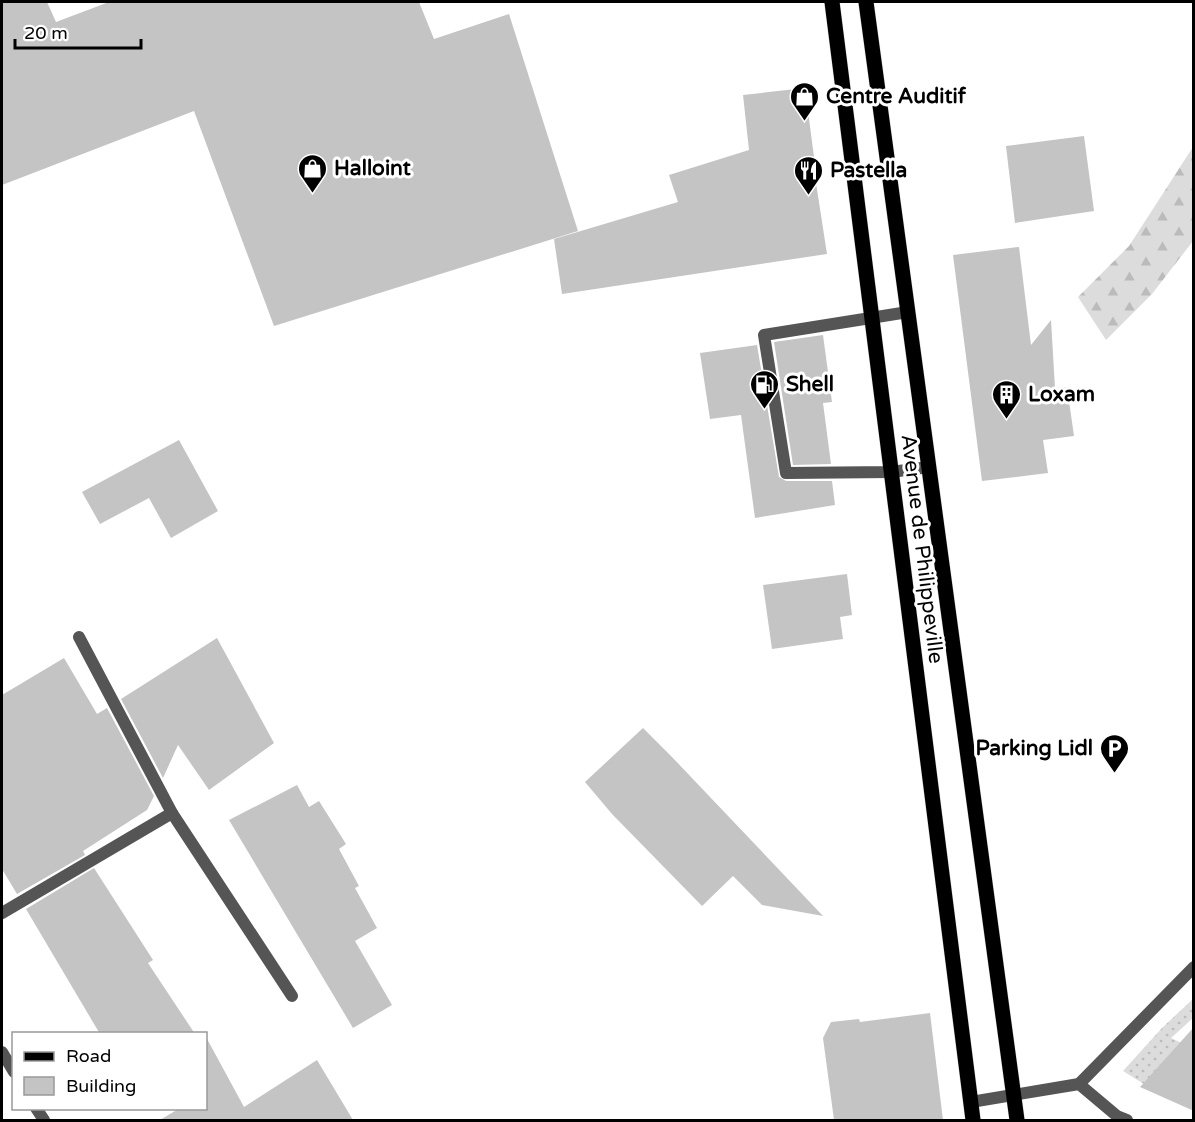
<svg xmlns="http://www.w3.org/2000/svg" width="1195" height="1122" font-family="'Varela Round',sans-serif">
  <defs>
    <pattern id="grass-dots" width="8" height="8" patternUnits="userSpaceOnUse" patternTransform="scale(1.5)"><rect width="8" height="8" fill="#dcdcdc"/><path d="M2 2h.1M6 6h.1" fill="none" stroke="#bbb" stroke-width="1.8" stroke-linecap="round"/></pattern>
    <pattern id="forest-firs" width="22" height="20" patternUnits="userSpaceOnUse" patternTransform="scale(1.5)"><rect width="22" height="20" fill="#dcdcdc"/><path d="M5 1l3.5 6h-7zM16 11l3.5 6h-7z" fill="#bbb"/></pattern>
  </defs>
  <rect width="100%" height="100%" fill="#fff"/>
  <polygon fill="url(#grass-dots)" points="1193,999 1193,1018 1171,1038 1192,1048 1168,1099 1123,1071 1162,1028"/>
  <polygon fill="url(#forest-firs)" points="1193,147 1193,241 1152,294 1106,340 1078,297 1129,246"/>
  <g fill="#c4c4c4">
    <polygon points="2,2 47,2 56,22 109,2 419,2 434,39 509,14 578,231 274,326 194,111 2,185"/>
    <polygon points="805,88 814,157 812,157 827,254 562,294 554,239 678,202 669,175 749,150 743,95"/>
    <polygon points="1084,136 1094,211 1015,223 1006,146"/>
    <polygon points="1019,247 1031,345 1051,320 1055,388 1067,387 1074,436 1043,440 1048,473 982,481 953,255"/>
    <polygon points="823,335 832,402 823,403 831,464 793,465 774,342"/>
    <polygon points="757,345 779,477 786,481 832,481 835,505 755,518 741,415 710,419 700,353"/>
    <polygon points="179,440 218,511 171,538 149,498 100,524 82,492"/>
    <polygon points="847,574 852,615 840,617 843,639 772,649 763,585"/>
    <polygon points="217,638 274,743 209,790 178,745 163,778 121,699"/>
    <polygon points="64,658 97,714 107,708 154,796 147,810 83,851 85,855 17,894 2,869 2,695"/>
    <polygon points="643,728 672,757 823,916 762,905 733,876 702,906 612,814 585,782"/>
    <polygon points="297,785 309,807 319,801 346,844 339,849 359,886 355,888 377,928 355,941 392,1005 353,1028 229,820"/>
    <polygon points="94,868 153,960 148,963 195,1034 100,1034 26,909"/>
    <polygon points="930,1013 943,1120 834,1120 823,1038 831,1022 859,1019 860,1022"/>
    <polygon points="1194,1027 1194,1111 1140,1087"/>
    <polygon points="206,1037 244,1107 317,1060 353,1120 160,1120 180,1108 206,1108"/>
  </g>
  <g fill="none" stroke-linecap="round" stroke-linejoin="round">
    <defs>
      <g id="primary">
        <polyline points="832,2 973,1120"/>
        <polyline points="866,2 1017,1120"/>
      </g>
    </defs>
    <use href="#primary" stroke="#dbdbdb" stroke-width="16"/>
    <polyline stroke="#555" stroke-width="12" points="908,312 764,335 786,473 891,472 929,467"/>
    <g stroke="#555" stroke-width="12">
      <polyline points="79,637 172,813 292,996"/>
      <polyline points="2,913 172,813"/>
      <polyline points="1079,1084 1194,967"/>
      <polyline points="971,1102 1079,1084 1117,1116 1127,1120"/>
    </g>
    <g stroke="#555" stroke-width="12">
      <polyline points="2,1052 14,1072"/>
      <polyline points="36,1108 44,1120"/>
    </g>
    <use href="#primary" stroke="#000" stroke-width="15"/>
  </g>
  <defs>
    <symbol id="shop-pin" viewBox="-11 -11 22 30"><path d="M0 17L-7.5 6A9.5 9.5 0 1 1 7.5 6Z" fill="#000" stroke="#fff"/><path d="M-5-2.5h2.3a2.7 3.5 0 0 1 5.4 0H5L5.5 6h-11ZM-1.5-2.5h3a1.5 2.3 0 0 0-3 0Z" fill="#fff"/></symbol>
    <symbol id="restaurant-pin" viewBox="-11 -11 22 30"><path d="M0 17L-7.5 6A9.5 9.5 0 1 1 7.5 6Z" fill="#000" stroke="#fff"/><path d="M-5-6h1v4h1v-4h1v4h1v-4h1v5L-1.5 .5V6h-2V.5L-5-1ZM5-6V6H3V1.5H1.5Q1.5-4 5-6Z" fill="#fff"/></symbol>
    <symbol id="fuel-pin" viewBox="-11 -11 22 30"><path d="M0 17L-7.5 6A9.5 9.5 0 1 1 7.5 6Z" fill="#000" stroke="#fff"/><path d="M-5.5-6h7V0h2V4h1.3V-2.5L3-4.5l.8-.8L6-3V5H2.5V1h-1V6h-7ZM-4.2-4.7v3.2H.2V-4.7Z" fill="#fff"/></symbol>
    <symbol id="building-pin" viewBox="-11 -11 22 30"><path d="M0 17L-7.5 6A9.5 9.5 0 1 1 7.5 6Z" fill="#000" stroke="#fff"/><path d="M-4-6H4V6H1V3H-1V6H-4ZM-2.5-4.3h1.7v1.8h-1.7ZM.8-4.3h1.7v1.8H.8ZM-2.5-1h1.7V.8h-1.7ZM.8-1h1.7V.8H.8Z" fill="#fff"/></symbol>
    <symbol id="parking-pin" viewBox="-11 -11 22 30"><path d="M0 17L-7.5 6A9.5 9.5 0 1 1 7.5 6Z" fill="#000" stroke="#fff"/><path d="M-3.5-5.5H1a3.5 3.5 0 0 1 0 7H-1V5.5H-3.5ZM-1-3.4V-.6H.8a1.4 1.4 0 0 0 0-2.8Z" fill="#fff"/></symbol>
  </defs>
  <g fill-rule="evenodd">
    <use href="#shop-pin" x="788" y="80" width="33" height="45"/>
    <use href="#shop-pin" x="296" y="152" width="33" height="45"/>
    <use href="#restaurant-pin" x="792" y="154" width="33" height="45"/>
    <use href="#fuel-pin" x="748" y="368" width="33" height="45"/>
    <use href="#building-pin" x="990" y="378" width="33" height="45"/>
    <use href="#parking-pin" x="1098" y="732" width="33" height="45"/>
  </g>
  <g text-anchor="middle" dominant-baseline="central" stroke-width="6" stroke-linejoin="round" paint-order="stroke">
    <g font-size="21" font-weight="bold" fill="#000" stroke="#fff" text-anchor="start">
      <text x="826" y="96">Centre Auditif</text>
      <text x="334" y="168">Halloint</text>
      <text x="830" y="170">Pastella</text>
      <text x="786" y="384">Shell</text>
      <text x="1028" y="394">Loxam</text>
      <text x="1093" y="748" text-anchor="end">Parking Lidl</text>
    </g>
    <g font-size="21" fill="#000" stroke="#fff">
      <text transform="translate(922 549) rotate(83)">Avenue de Philippeville</text>
    </g>
  </g>
  <rect width="1195" height="1122" fill="none" stroke="#000000" stroke-width="6"/>
  <rect x="12" y="1032" width="195" height="78" fill="#ffffff" stroke="#999999" stroke-width="1.5"/>
  <rect x="24" y="1052" width="30" height="9" fill="#000000" stroke="#999999" stroke-width="1.5"/>
  <text x="66" y="1062" font-size="18" fill="#000000">Road</text>
  <rect x="24" y="1077" width="30" height="18" fill="#c4c4c4" stroke="#999999" stroke-width="1.5"/>
  <text x="66" y="1092" font-size="18" fill="#000000">Building</text>
  <path d="M15 39v9h126v-9" fill="none" stroke="#000000" stroke-width="3"/>
  <text x="24" y="39" font-size="18" fill="#000000" stroke="#ffffff" stroke-width="4.5" paint-order="stroke">20 m</text>
</svg>
